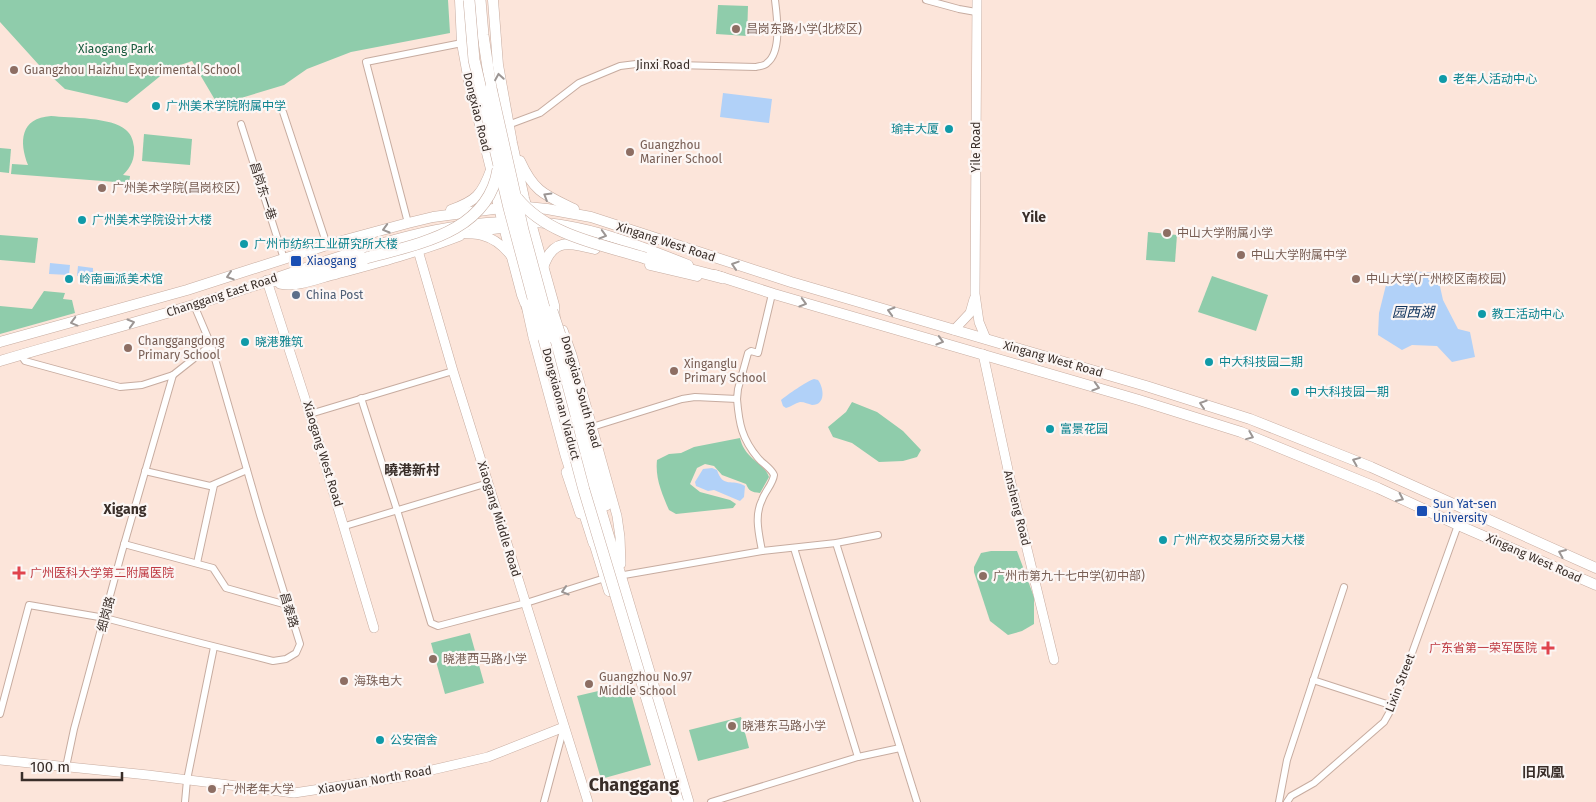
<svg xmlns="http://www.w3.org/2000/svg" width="1596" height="802" font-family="'Fira Sans','Noto Sans SC',sans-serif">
  <rect width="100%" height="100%" fill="#fce5da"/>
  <g fill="#8fccab">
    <polygon points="0,0 448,0 450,33 351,52 307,69 284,85 218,105 192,61 169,69 127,103 65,89 39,65 0,22"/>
    <polygon points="718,5 748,6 747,36 716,34"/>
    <path d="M51,116C70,118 112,117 126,130C132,135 133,141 134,147C135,159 131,167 123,175L130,176L129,183L11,174L12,164L28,165C19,142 20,118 51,116Z"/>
    <polygon points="144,134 192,139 190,165 142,161"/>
    <polygon points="0,148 11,149 9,173 0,172"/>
    <polygon points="1148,232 1177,235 1175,262 1146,260"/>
    <polygon points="0,235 38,238 35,263 0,260"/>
    <polygon points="1212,276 1268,295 1256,331 1198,312"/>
    <polygon points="44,291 65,293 63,299 72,300 75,313 0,334 0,306 32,309"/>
    <polygon points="852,402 877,412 903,431 921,450 917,457 903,461 879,462 852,443 833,437 828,427 846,412"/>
    <path d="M740,438C745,460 764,462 769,477L760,493C751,492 749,491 746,484L722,475L714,466L705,464L697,468L690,484L700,492L730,500L736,504L733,508L676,514L669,510C662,494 655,478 657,460L669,454L681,453L694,447Z"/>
    <polygon points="991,551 1017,551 1034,597 1034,624 1022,631 1008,635 990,621 974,572 974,567 981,553"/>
    <polygon points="470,633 484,683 445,694 431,643"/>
    <polygon points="628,684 651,765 601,779 577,696"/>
    <polygon points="741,717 749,748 698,761 689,730"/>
  </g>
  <g fill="#b1d1f8">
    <polygon points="723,93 772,99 769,123 720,117"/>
    <polygon points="50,263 70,265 69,275 49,274"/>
    <polygon points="78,266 93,268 93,272 96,272 95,278 77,276"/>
    <polygon points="1409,271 1437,273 1443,300 1458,329 1470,332 1475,357 1452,362 1437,346 1412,345 1402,350 1378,335 1379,313 1388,277"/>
    <path d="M814,379L818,380C824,388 826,405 812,405C808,404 805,402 800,402C795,403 791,407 786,408L783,406L781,400C787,395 807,381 814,379Z"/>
    <path d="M712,468L717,470C723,489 732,478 745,486L744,497L740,501L714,490L708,491L696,486L695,482L703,469Z"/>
  </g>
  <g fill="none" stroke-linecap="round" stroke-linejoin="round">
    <defs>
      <g id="street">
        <polyline points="926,0 959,9 976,12"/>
        <polyline points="283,112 327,245"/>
        <polyline points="241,124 284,259"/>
        <path d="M508,125L540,113L579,83L620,66L636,64L756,67C759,66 765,66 767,63C782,52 777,16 775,0"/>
        <polyline points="408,223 366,62 462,43"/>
        <polyline points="21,355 25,361 120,387 142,385 173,375 211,345"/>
        <polyline points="361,398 397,510 431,623 438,626 526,603 605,578"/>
        <path d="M737,399C739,424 742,439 758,458C763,464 771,468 774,475C773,484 765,491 762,500C754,516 759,534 762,551"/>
        <polyline points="310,414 453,371"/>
        <polyline points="592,427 682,399 695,397 737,399 738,389 748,353 751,351 758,353 772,294"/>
        <polyline points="145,471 210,486 247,470"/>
        <polyline points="345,526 488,483"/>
        <polyline points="836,543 917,802"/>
        <polyline points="124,544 213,568 226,588 287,605"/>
        <polyline points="197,563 214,485"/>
        <polyline points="624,575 762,551 836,543 878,535"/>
        <polyline points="1313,680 1393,706"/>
        <polyline points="0,714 29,605 105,618 201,643 273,661 286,659 296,653 300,644 260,515 211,345 194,305"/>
        <polyline points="858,757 900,748"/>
        <polyline points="66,767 74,729 121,555 173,375"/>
        <polyline points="185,802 187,780 214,647"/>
        <polyline points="544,802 564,727"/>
        <polyline points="711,802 858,757 794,548"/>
        <polyline points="1279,802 1287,760 1344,587"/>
        <polyline points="1287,802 1291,796 1314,783 1384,722 1393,706 1458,525"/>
      </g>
      <g id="secondary">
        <polyline points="977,0 975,294 979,322 986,339"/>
        <polyline points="474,232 511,227"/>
        <path d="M444,234C473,233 492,231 511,256"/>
        <polyline points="415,240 453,371 588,802"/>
        <polyline points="267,281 310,414 374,628"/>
        <path d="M280,284C298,288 319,278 337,274C378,263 419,252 460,236"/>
        <polyline points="563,330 572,355 617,516 620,537 621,564"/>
        <polyline points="954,330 970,313 974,299"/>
        <polyline points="983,354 1010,479 1054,660"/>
        <polyline points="566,472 580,514"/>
        <polyline points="0,760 148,775 294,793 406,776 488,757 564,727"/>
      </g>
      <g id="primary">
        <polyline points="460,0 462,43 469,81 491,169 499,208 522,295 529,313"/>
        <polyline points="493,0 498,65 512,143 524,198 554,305 555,320"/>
        <path d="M520,161C534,192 545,195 574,209"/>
        <path d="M451,210C476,201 482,195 491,170"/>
        <polyline points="650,265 697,276"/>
        <path d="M543,268C552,238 570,242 595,249"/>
        <polyline points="715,275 774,294 1139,400 1241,432 1378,488 1458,525 1596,585"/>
        <polyline points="0,342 187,290 327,245 408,223 433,217 501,208 527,207 547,209 591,217 791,282 1146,386 1250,419 1371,467 1596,568"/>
        <path d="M0,361C77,338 155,318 232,293C329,262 428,217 532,222C585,224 638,245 688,265"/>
        <polyline points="592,536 609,591"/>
      </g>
      <g id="highway">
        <polyline points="480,0 483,35 491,88"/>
        <polyline points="645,258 723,278"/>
        <path d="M267,281C301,281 334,267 366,258"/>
        <polyline points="560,335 606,505"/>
        <polyline points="534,337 566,455 594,543"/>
        <polyline points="552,337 594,488 688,802"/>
      </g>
    </defs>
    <use href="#street" stroke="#c7aca0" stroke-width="8"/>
    <use href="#secondary" stroke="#c7aca0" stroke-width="10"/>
    <use href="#primary" stroke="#c7aca0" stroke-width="11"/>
    <use href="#highway" stroke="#c7aca0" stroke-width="12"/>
    <use href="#street" stroke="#fff" stroke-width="6"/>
    <use href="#secondary" stroke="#fff" stroke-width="9"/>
    <use href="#primary" stroke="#fff" stroke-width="10"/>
    <use href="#highway" stroke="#fff" stroke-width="11"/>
    <defs>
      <g id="highway-bridge">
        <polyline points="469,0 474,60 509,208 584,490 678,802"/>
        <polyline points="491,88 523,230 552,337"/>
        <path d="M517,198C548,236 600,244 645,258"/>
        <path d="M366,258C417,244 488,233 498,169"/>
        <polyline points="527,305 534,337"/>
        <polyline points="552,311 560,335"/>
      </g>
    </defs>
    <use href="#highway-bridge" stroke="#c7aca0" stroke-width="12" stroke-linecap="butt"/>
    <use href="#highway-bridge" stroke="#fff" stroke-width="11"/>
  </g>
  <defs><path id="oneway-chevron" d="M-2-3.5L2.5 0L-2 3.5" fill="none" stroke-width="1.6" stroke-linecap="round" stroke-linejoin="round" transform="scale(1.25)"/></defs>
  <g stroke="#9c9694">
    <use href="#oneway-chevron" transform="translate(499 77) rotate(-99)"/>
    <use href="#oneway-chevron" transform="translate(547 196) rotate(-149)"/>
    <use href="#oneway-chevron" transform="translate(386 229) rotate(164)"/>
    <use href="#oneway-chevron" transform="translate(603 235) rotate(16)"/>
    <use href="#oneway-chevron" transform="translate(735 265) rotate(-162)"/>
    <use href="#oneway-chevron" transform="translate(230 276) rotate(162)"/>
    <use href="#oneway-chevron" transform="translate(803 303) rotate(16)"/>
    <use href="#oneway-chevron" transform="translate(891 311) rotate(-164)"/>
    <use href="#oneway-chevron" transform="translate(74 322) rotate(165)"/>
    <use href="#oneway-chevron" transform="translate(131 323) rotate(-16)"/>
    <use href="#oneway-chevron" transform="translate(940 341) rotate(16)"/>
    <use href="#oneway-chevron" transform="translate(1096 387) rotate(16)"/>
    <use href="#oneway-chevron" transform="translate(1203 404) rotate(-162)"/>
    <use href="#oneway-chevron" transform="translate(1250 436) rotate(22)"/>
    <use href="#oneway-chevron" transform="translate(1356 461) rotate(-158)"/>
    <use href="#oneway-chevron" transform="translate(1400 498) rotate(25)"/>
    <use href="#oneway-chevron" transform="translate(1562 553) rotate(-157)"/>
    <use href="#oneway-chevron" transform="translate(565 591) rotate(163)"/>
  </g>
  <g fill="#8d6e63" stroke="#fcf6f4" stroke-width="2">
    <circle cx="736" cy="29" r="5"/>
    <circle cx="14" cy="70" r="5"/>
    <circle cx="630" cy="152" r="5"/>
    <circle cx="102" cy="188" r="5"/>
    <circle cx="1167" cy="233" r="5"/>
    <circle cx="1241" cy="255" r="5"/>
    <circle cx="1356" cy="279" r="5"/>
    <circle cx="128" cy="348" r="5"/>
    <circle cx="674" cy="371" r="5"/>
    <circle cx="983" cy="576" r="5"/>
    <circle cx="433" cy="659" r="5"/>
    <circle cx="344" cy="681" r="5"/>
    <circle cx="589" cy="684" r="5"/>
    <circle cx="732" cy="726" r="5"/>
    <circle cx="212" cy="789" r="5"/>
  </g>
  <g fill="#0f9aa8" stroke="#fcf6f4" stroke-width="2">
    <circle cx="1443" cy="79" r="5"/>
    <circle cx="156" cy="106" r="5"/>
    <circle cx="949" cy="129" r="5"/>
    <circle cx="82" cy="220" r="5"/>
    <circle cx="244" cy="244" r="5"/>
    <circle cx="69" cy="279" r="5"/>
    <circle cx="1482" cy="314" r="5"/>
    <circle cx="245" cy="342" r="5"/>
    <circle cx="1209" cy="362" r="5"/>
    <circle cx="1295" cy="392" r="5"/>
    <circle cx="1050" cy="429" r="5"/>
    <circle cx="1163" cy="540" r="5"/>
    <circle cx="380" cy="740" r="5"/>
  </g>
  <g fill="#1a4fb4" stroke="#fcf6f4" stroke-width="2">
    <rect x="290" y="255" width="12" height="12" rx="2.5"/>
    <rect x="1416" y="505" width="12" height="12" rx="2.5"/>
  </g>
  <circle fill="#5c6f8a" stroke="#fcf6f4" stroke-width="2" cx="296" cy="295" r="5"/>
  <g fill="#e0444e" stroke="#fcf6f4" stroke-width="2">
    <path d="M16.5 565.5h5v5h5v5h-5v5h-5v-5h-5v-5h5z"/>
    <path d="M1545.5 640.5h5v5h5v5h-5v5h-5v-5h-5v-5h5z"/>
  </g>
  <g text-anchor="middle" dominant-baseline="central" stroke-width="4.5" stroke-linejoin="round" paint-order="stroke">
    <g font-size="12" fill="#785e54" stroke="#fcf6f4" text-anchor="start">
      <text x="746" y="29">昌岗东路小学(北校区)</text>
      <text x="24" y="70">Guangzhou Haizhu Experimental School</text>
      <text x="640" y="145">Guangzhou<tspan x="640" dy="14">Mariner School</tspan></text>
      <text x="112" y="188">广州美术学院(昌岗校区)</text>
      <text x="1177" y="233">中山大学附属小学</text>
      <text x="1251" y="255">中山大学附属中学</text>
      <text x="1366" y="279">中山大学(广州校区南校园)</text>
      <text x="138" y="341">Changgangdong<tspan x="138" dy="14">Primary School</tspan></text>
      <text x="684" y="364">Xinganglu<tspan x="684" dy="14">Primary School</tspan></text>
      <text x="993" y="576">广州市第九十七中学(初中部)</text>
      <text x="443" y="659">晓港西马路小学</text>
      <text x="599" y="677">Guangzhou No.97<tspan x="599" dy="14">Middle School</tspan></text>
      <text x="354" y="681">海珠电大</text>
      <text x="742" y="726">晓港东马路小学</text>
      <text x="222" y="789">广州老年大学</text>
    </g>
    <g font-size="12" fill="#195c3f" stroke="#fcf6f4">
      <text x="116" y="49">Xiaogang Park</text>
    </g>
    <g font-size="12" fill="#392e29" stroke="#fcf6f4">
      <text x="663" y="65">Jinxi Road</text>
      <text transform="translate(477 112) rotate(76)">Dongxiao Road</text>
      <text transform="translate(976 147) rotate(-90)">Yile Road</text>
      <text transform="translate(263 191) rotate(72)">昌岗东一巷</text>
      <text transform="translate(666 242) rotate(18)">Xingang West Road</text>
      <text transform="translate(222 295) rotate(-18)">Changgang East Road</text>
      <text transform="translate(1053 359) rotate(16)">Xingang West Road</text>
      <text transform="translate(581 392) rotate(74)">Dongxiao South Road</text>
      <text transform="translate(561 404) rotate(75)">Dongxiaonan Viaduct</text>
      <text transform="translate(323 454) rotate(73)">Xiaogang West Road</text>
      <text transform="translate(1017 508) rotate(76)">Ansheng Road</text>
      <text transform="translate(499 519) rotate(73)">Xiaogang Middle Road</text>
      <text transform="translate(1534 558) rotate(24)">Xingang West Road</text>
      <text transform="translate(289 610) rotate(73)">昌泰路</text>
      <text transform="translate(106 614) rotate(-75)">细岗路</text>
      <text transform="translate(1400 683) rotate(-69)">Lixin Street</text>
      <text transform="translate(375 780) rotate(-10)">Xiaoyuan North Road</text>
    </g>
    <g font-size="12" fill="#0d838f" stroke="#fcf6f4" text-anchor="start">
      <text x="1453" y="79">老年人活动中心</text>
      <text x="166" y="106">广州美术学院附属中学</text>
      <text x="939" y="129" text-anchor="end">瑜丰大厦</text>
      <text x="92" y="220">广州美术学院设计大楼</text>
      <text x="254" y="244">广州市纺织工业研究所大楼</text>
      <text x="79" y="279">岭南画派美术馆</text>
      <text x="1492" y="314">教工活动中心</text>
      <text x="255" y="342">晓港雅筑</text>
      <text x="1219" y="362">中大科技园二期</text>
      <text x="1305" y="392">中大科技园一期</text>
      <text x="1060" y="429">富景花园</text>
      <text x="1173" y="540">广州产权交易所交易大楼</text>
      <text x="390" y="740">公安宿舍</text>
    </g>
    <g font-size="12" fill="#164399" stroke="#fcf6f4" text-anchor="start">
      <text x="307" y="261">Xiaogang</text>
      <text x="1433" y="504">Sun Yat-sen<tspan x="1433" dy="14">University</tspan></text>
    </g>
    <g font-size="12" fill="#4e5e75" stroke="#fcf6f4" text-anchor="start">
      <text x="306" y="295">China Post</text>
    </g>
    <g font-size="12" fill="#be3a42" stroke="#fcf6f4" text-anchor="start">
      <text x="30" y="573">广州医科大学第二附属医院</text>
      <text x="1537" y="648" text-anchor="end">广东省第一荣军医院</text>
    </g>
    <g font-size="14" font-weight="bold" fill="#392e29" stroke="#fcf6f4">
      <text x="1034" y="217">Yile</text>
      <text x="412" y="470">曉港新村</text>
      <text x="125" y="509">Xigang</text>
      <text x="1543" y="772">旧凤凰</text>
    </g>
    <g font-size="14" font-style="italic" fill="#10335c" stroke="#fcf6f4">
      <text x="1413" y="312">园西湖</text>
    </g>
    <g font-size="18" font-weight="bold" fill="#392e29" stroke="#fcf6f4">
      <text x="634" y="785">Changgang</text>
    </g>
  </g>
  <path d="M22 772v8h100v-8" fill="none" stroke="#392e29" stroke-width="2.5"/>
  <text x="30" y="772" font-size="15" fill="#392e29" stroke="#fcf6f4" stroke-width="4" paint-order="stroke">100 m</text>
</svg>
